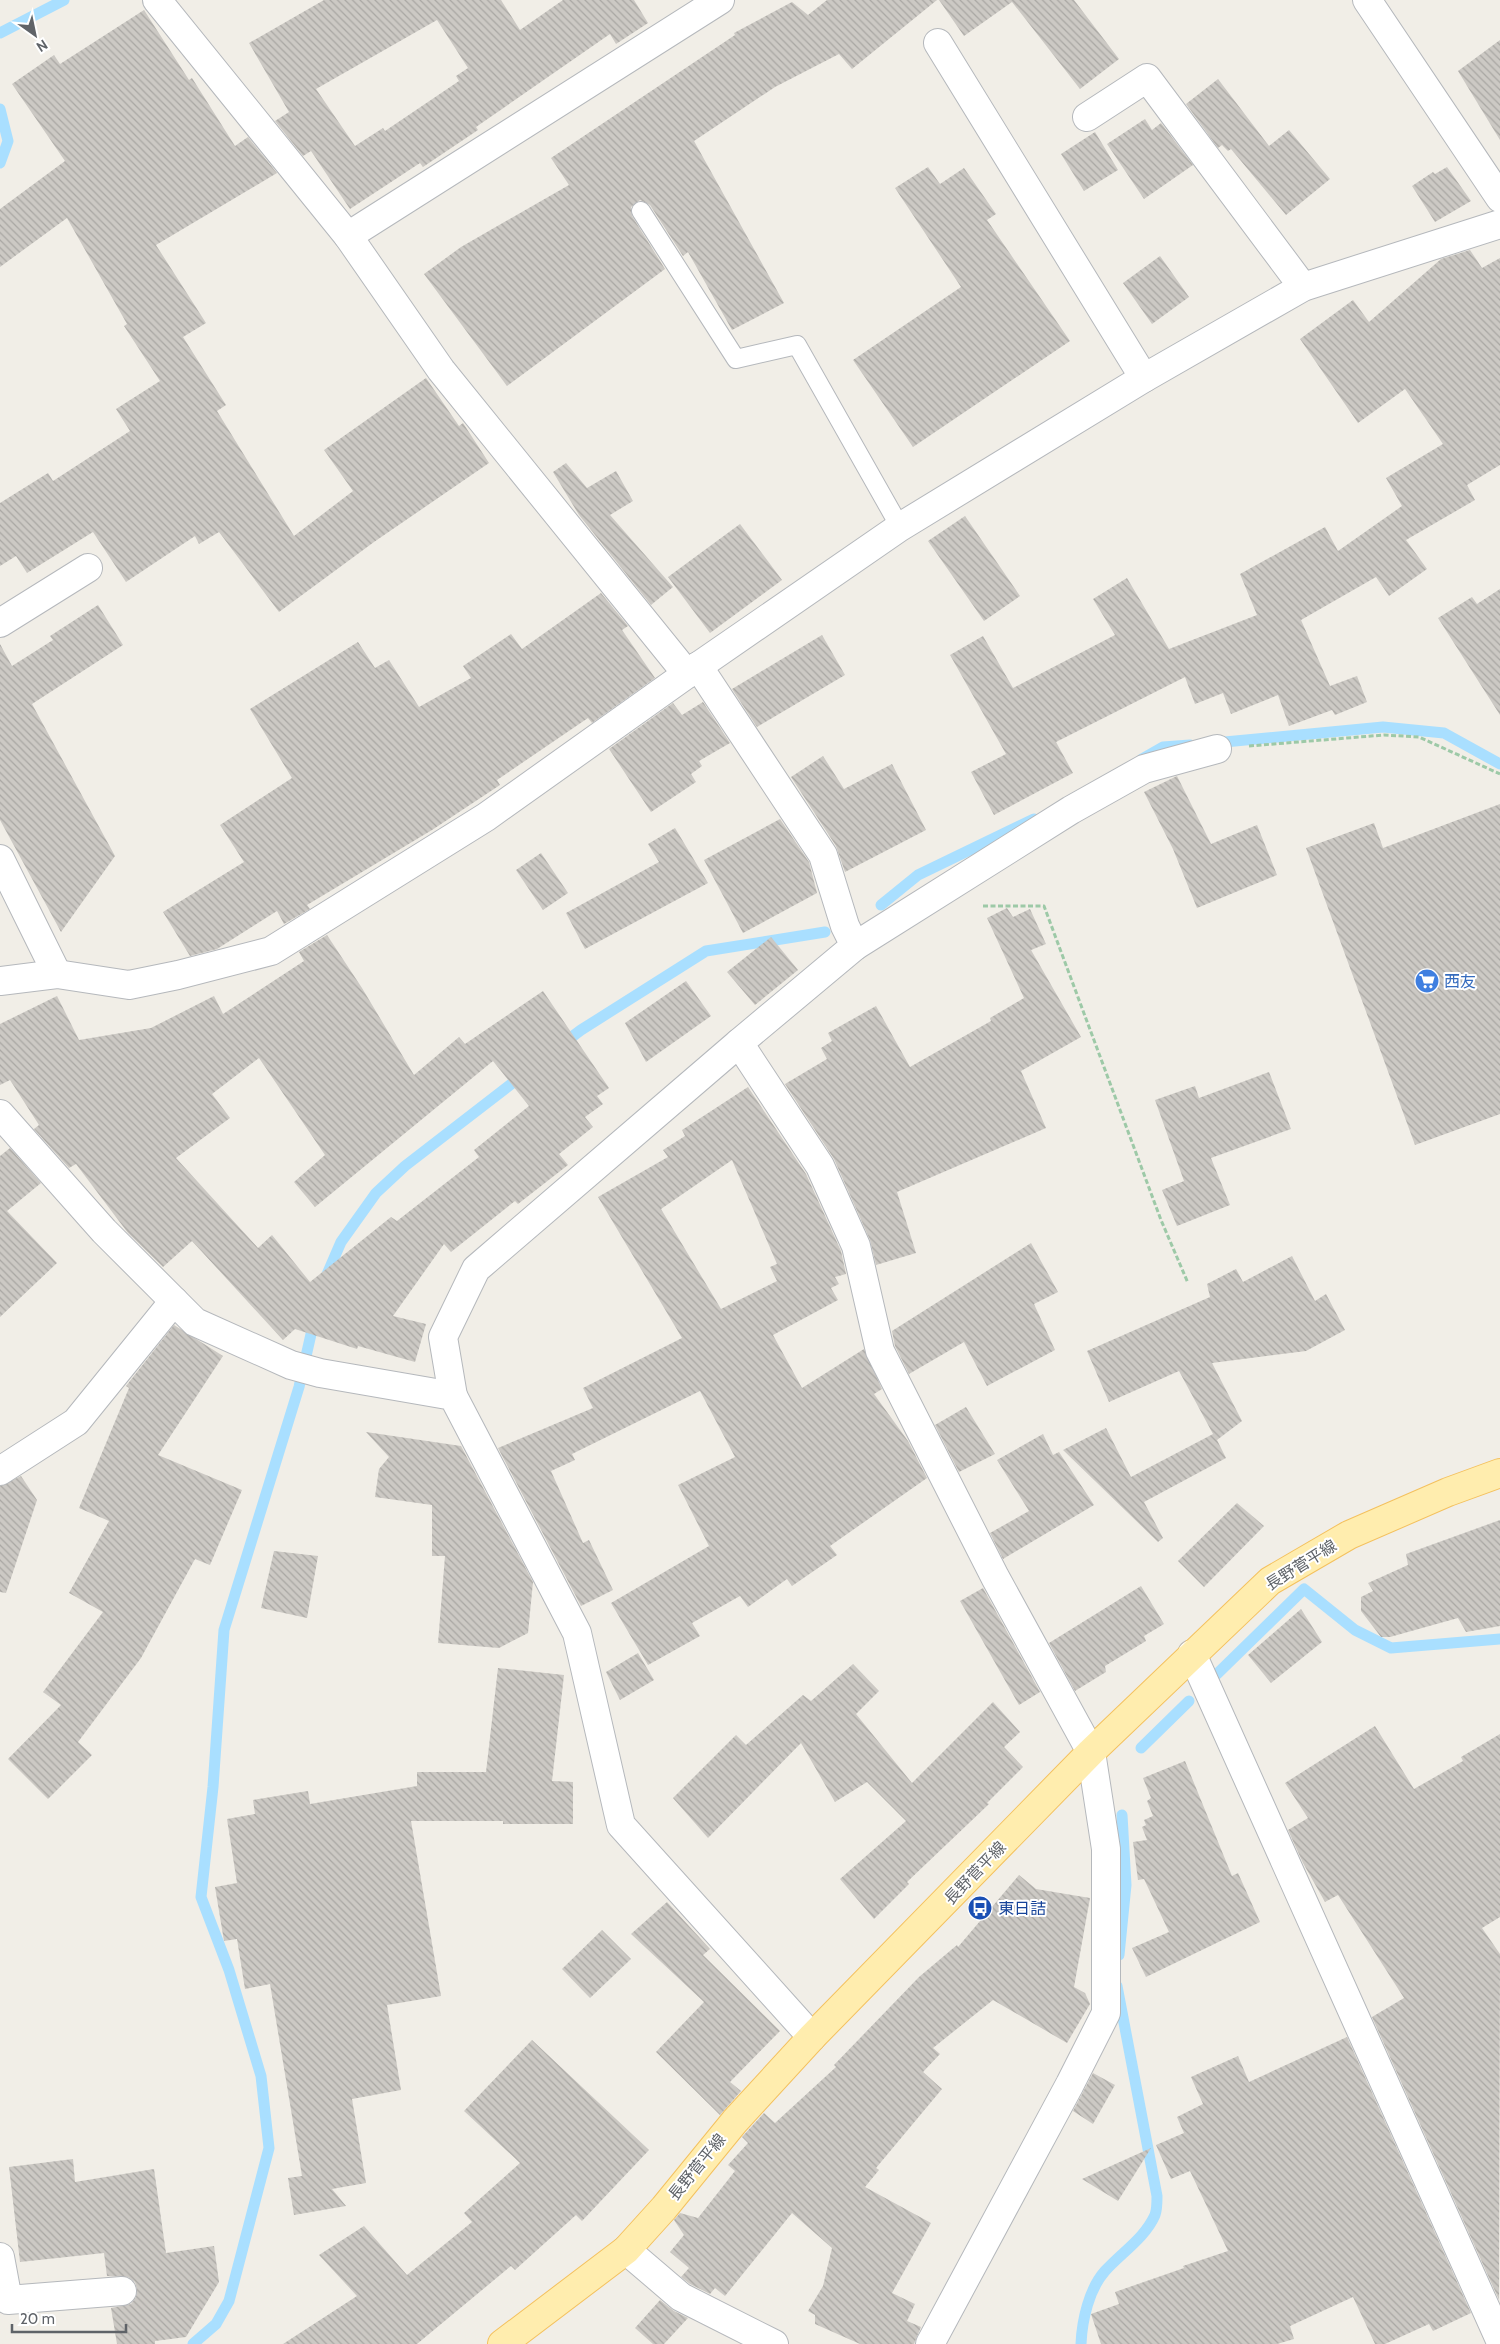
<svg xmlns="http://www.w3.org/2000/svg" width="1500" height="2344" font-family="Cabin,'Noto Sans JP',sans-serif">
  <defs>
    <pattern id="building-back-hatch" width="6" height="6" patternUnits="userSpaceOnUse" patternTransform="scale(1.25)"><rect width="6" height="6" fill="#ccc9c4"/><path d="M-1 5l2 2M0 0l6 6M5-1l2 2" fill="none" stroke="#a9a7a3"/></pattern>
  </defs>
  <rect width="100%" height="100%" fill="#f1eee7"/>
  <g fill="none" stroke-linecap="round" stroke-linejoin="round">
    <g stroke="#a9dfff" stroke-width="11">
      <polyline points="0,33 64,0"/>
      <polyline points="0,109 8,141 0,163"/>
      <polyline points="1214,743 1383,727 1444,733 1500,764"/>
      <polyline points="1142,759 1163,747 1190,745"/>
      <polyline points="881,905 918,875 1034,819"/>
      <polyline points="561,1045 581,1030 706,951 825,932"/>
      <polyline points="325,1279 341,1242 376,1193 405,1166 523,1075"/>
      <polyline points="1217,1674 1304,1589 1355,1630 1391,1648 1500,1639"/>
      <polyline points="1141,1748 1189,1701"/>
      <polyline points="1119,1955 1126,1885 1122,1815"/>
      <polyline points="193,2344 216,2324 229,2301 269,2148 261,2076 229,1970 201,1897 213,1787 224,1630 299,1387 314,1321"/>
      <path d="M1081,2344C1082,2320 1089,2289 1105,2271C1121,2253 1145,2238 1155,2215C1157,2210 1157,2202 1157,2196L1117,1986"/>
    </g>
  </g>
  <g fill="url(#building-back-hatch)" fill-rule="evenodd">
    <path d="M324,0H501L520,30L563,0H634L648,23L616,44L610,34L476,127L478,130L423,167L420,163L350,209L311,151L303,156L275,121L289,112L249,43ZM437,20L468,68L456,76L459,81L385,131L383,128L355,146L316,89Z"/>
    <polygon points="827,0 937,0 852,69 839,54 775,87 694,141 784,303 732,330 688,252 683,256 650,205 640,200 631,207 632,216 665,269 507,386 424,274 461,247 569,185 551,158 735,35 734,33 792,2 808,15"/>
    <polygon points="939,0 1074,0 1119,59 1080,89 1012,2 964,36"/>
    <polygon points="144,10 189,80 192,78 235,146 248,137 277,173 156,245 206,323 183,337 226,405 217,411 294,536 353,491 324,450 426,378 459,426 463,423 489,463 374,542 279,612 219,532 199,544 195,536 126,582 93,532 27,573 16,556 0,566 0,503 48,473 53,481 130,431 116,409 160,381 124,326 127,324 67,218 0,267 0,209 65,161 12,84 54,55 60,64"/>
    <polygon points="1500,40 1500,140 1458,71"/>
    <polygon points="1218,79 1269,146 1289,130 1330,179 1286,215 1231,149 1228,151 1222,145 1218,148 1186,104"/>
    <polygon points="1145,119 1152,130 1161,123 1193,165 1144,199 1107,144"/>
    <polygon points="1095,132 1118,170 1084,191 1061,154"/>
    <polygon points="928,167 940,184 964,168 996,214 987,220 1070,341 913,447 853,360 961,287 895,188"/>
    <polygon points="1447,167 1471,201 1435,222 1412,186 1433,172 1435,174"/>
    <polygon points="1470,250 1482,268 1500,258 1500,465 1467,485 1475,500 1406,540 1427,569 1389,596 1376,577 1301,620 1330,686 1357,676 1367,702 1335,715 1332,710 1289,726 1278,695 1231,714 1223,693 1195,704 1185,677 1056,742 1073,773 994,815 971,772 1006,754 950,655 983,636 1013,688 1115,635 1093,599 1127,578 1169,649 1257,615 1240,574 1325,527 1338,551 1402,506 1386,478 1443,444 1405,389 1358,423 1300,339 1353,300 1369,322 1441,259"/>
    <polygon points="1160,256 1189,297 1152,324 1123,283"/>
    <polygon points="566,463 587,488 616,471 633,501 610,515 673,587 651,605 579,515 553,472"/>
    <polygon points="965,516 1020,596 984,621 928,541"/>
    <polygon points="740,524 782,580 710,633 668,577"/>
    <polygon points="1500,589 1500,715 1438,618 1472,597 1477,604"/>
    <polygon points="601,593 628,626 622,630 655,678 592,723 588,718 497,780 500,785 432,830 307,905 310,909 284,924 277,911 217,949 190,956 163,912 244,862 220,825 292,778 250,709 358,642 375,668 389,660 419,707 471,678 463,666 511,634 522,649"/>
    <polygon points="98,605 123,645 32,704 115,856 61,932 0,820 0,644 12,666 53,640 50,636"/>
    <polygon points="822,635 845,675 757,727 732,689"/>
    <polygon points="703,702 730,743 699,761 702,766 691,774 696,782 651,812 609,749 673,703 682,715"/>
    <polygon points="823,756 844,789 892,764 926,830 845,872 836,846 791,777"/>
    <polygon points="1177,776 1211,844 1257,825 1277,875 1197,908 1173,849 1144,792"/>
    <polygon points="1500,804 1500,1114 1415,1145 1306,848 1374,823 1383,848"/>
    <polygon points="780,819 809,862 817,893 743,933 704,860"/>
    <polygon points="675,828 708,883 585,949 566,913 659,862 648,844"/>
    <polygon points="541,853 568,893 543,910 516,870"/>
    <polygon points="1007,908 1013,917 1030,909 1046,944 1031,950 1081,1037 1021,1071 1046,1128 897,1192 916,1253 876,1265 870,1240 834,1159 785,1084 827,1059 821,1048 832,1041 828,1033 876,1006 910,1067 991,1021 990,1018 1024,998 987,918"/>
    <path d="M327,935L362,988L414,1075L459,1037L465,1044L543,991L609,1088L597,1096L603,1104L585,1117L593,1127L559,1154L568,1165L518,1204L515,1201L451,1252L444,1244L393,1316L426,1324L415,1362L358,1346L357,1349L295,1329L283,1340L192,1241L163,1267L128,1233L76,1164L69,1168L34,1129L39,1125L10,1080L0,1085V1024L57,996L79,1040L151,1028L214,996L223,1014L304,961L299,952ZM259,1058L325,1155L294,1182L315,1207L493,1061L529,1106L474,1150L479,1157L397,1221L391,1217L310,1282L272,1235L258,1248L176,1158L230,1118L212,1094Z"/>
    <polygon points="771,937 798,970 755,1005 727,972"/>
    <polygon points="686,981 711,1016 646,1062 625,1023"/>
    <polygon points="1269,1072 1291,1129 1211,1158 1230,1205 1177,1226 1162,1190 1184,1181 1155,1100 1195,1086 1199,1098"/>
    <path d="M748,1087L806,1174L841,1251L846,1274L835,1277L839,1284L831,1288L838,1300L773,1335L802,1388L864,1349L882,1389L874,1394L908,1441L927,1478L830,1546L837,1555L792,1586L787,1579L748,1607L740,1596L692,1623L700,1636L648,1665L611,1603L709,1546L678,1485L735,1457L700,1391L572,1454L575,1460L551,1471L583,1543L589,1540L613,1590L581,1606L498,1448L593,1408L583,1388L682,1338L598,1197L668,1157L663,1150L685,1136L682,1130ZM732,1160L777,1264L770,1267L777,1281L721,1309L661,1209Z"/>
    <polygon points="10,1148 41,1183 7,1211 57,1263 0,1317 0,1156"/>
    <polygon points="1031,1243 1058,1292 1034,1304 1055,1350 987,1386 964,1342 909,1374 895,1346 892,1331"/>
    <polygon points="1292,1256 1315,1301 1326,1294 1345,1330 1306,1351 1212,1363 1242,1421 1217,1440 1226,1458 1144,1502 1163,1538 1158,1542 1063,1450 1106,1428 1131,1477 1213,1434 1179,1371 1109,1402 1087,1351 1210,1297 1207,1284 1236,1269 1243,1282"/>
    <polygon points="174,1325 223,1356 158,1455 242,1490 210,1565 195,1559 141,1658 78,1742 92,1755 48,1799 8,1759 61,1705 43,1692 103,1612 69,1593 109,1521 79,1508 129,1388 126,1386"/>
    <polygon points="966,1407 995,1454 959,1472 935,1425"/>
    <polygon points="366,1432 461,1446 533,1582 528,1633 499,1648 438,1643 445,1556 432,1556 432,1505 375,1497 379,1469 389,1457"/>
    <polygon points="1043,1434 1053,1455 1059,1452 1094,1505 1003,1559 990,1533 1029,1511 997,1460"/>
    <polygon points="21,1476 37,1500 6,1593 0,1592 0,1486"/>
    <polygon points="1237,1503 1264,1526 1204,1587 1178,1561"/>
    <polygon points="1500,1520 1500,1626 1466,1632 1458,1618 1390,1637 1381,1637 1361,1611 1361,1597 1373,1591 1368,1583 1408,1565 1406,1554"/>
    <polygon points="274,1551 318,1556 307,1618 261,1608"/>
    <polygon points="1141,1586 1164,1624 1144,1636 1146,1641 1105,1666 1106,1672 1075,1691 1049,1643"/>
    <polygon points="983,1588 1040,1692 1019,1705 960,1601"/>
    <polygon points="1301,1609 1322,1642 1271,1683 1248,1655"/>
    <polygon points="638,1653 654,1680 620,1700 606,1672"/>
    <polygon points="853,1664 879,1691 856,1714 912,1783 993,1702 1020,1732 1004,1747 1023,1767 987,1803 989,1804 907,1882 909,1884 874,1919 840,1879 906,1821 867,1782 835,1802 801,1743 708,1838 673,1798 736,1735 746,1745 803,1695 811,1701"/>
    <polygon points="498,1668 564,1675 552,1781 573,1782 573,1824 503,1824 503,1821 411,1821 441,1996 387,2005 401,2090 352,2099 366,2183 332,2189 346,2206 294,2215 288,2178 302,2176 270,1984 245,1989 237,1939 224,1941 215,1887 237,1883 227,1819 255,1814 253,1800 308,1791 310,1804 417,1786 417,1772 486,1772"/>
    <polygon points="1375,1726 1414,1789 1463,1761 1461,1757 1500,1734 1500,1917 1482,1928 1500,1954 1499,2300 1372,2017 1404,1998 1338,1895 1325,1902 1303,1863 1288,1830 1308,1818 1285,1783"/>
    <polygon points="1185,1761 1232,1876 1238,1873 1260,1922 1146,1977 1132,1948 1169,1932 1144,1879 1138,1880 1133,1842 1147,1840 1142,1827 1146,1825 1144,1820 1153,1816 1147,1801 1151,1798 1143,1778"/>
    <polygon points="1019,1875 1036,1889 1090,1898 1074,1987 1085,1993 1090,2004 1067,2043 993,2000 933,2048 940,2054 923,2072 942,2089 876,2168 879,2170 865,2187 931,2223 892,2293 915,2304 907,2321 921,2327 914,2344 860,2344 815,2324 815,2315 808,2311 823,2286 832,2248 792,2213 725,2296 715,2288 710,2294 690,2284 681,2277 689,2268 670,2252 684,2235 674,2220 680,2213 698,2218 735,2171 728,2165 748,2143 742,2137 764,2113 775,2123 836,2067 834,2065 919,1977 957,1945 958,1947"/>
    <polygon points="667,1902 710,1949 703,1955 780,2031 730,2082 741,2091 720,2115 656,2052 704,2002 631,1934"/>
    <polygon points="602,1930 631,1959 590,1998 562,1969"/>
    <polygon points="1347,2037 1471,2313 1433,2331 1429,2324 1385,2344 1375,2344 1353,2297 1290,2326 1294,2339 1277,2344 1101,2344 1091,2314 1119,2304 1115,2292 1184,2268 1183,2266 1228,2251 1190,2171 1171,2179 1156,2145 1184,2133 1177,2117 1203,2104 1191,2077 1238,2056 1249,2082"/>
    <polygon points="532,2040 649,2150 582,2221 576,2215 515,2270 511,2266 417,2344 283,2344 357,2296 319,2255 364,2226 407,2275 472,2222 464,2213 520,2163 464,2111"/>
    <polygon points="1093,2073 1115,2085 1093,2124 1073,2111"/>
    <polygon points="1151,2148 1118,2201 1082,2179"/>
    <polygon points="73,2159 75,2182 154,2169 166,2253 214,2246 219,2282 186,2337 155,2341 155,2344 117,2344 111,2308 131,2304 136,2297 137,2289 135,2282 128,2277 107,2276 104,2253 20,2262 9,2167"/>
    <polygon points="660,2300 674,2311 688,2318 664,2344 653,2344 635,2328"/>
  </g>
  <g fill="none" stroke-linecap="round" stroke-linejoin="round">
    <defs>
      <polyline id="lane" points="641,211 736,359 797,345 900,527"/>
      <g id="street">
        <polyline points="157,0 348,236 441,370 687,674"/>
        <polyline points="1367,0 1500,198"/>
        <polyline points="938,43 1144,378"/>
        <polyline points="1087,117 1147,78 1303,287"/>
        <polyline points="348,236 720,0"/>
        <polyline points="0,623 88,568"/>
        <polyline points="698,666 823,855 845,926 855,946 739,1043 820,1166 856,1246 880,1351 995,1577 1091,1752 1106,1849 1106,2013 1070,2084 930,2344"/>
        <polyline points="0,859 57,974"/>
        <polyline points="855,946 1071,810 1144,769 1217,749"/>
        <polyline points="0,981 57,974 129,985 178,975 271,951 486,817 687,674 900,527 1144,378 1303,287 1500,224"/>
        <polyline points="0,1114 104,1231 195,1322 291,1365 320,1373 453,1396 577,1633 621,1825 812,2037"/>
        <polyline points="453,1396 443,1337 476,1269 739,1043"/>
        <polyline points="0,1471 76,1422 174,1301"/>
        <polyline points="1192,1654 1500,2340"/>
        <polyline points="626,2250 681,2297 774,2344"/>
        <polyline points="0,2257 8,2300 122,2291"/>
      </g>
      <polyline id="primary" points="502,2344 626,2250 664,2208 735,2121 812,2037 1091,1752 1270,1581 1349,1535 1448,1492 1500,1473"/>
    </defs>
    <use href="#lane" stroke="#b5b8bc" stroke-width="20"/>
    <use href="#street" stroke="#b5b8bc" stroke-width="30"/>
    <use href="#primary" stroke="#f4c15e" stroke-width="30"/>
    <g stroke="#9dc9a7" stroke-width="3" stroke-dasharray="5 2.5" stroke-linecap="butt">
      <polyline points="1249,746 1384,735 1419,737 1500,774"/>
      <polyline points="983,906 1044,906 1161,1220 1188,1283"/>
    </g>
    <use href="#lane" stroke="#fff" stroke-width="18"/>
    <use href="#street" stroke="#fff" stroke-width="28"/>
    <use href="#primary" stroke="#ffedae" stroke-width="28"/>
  </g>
  <defs>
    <symbol id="supermarket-disc" viewBox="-11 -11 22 22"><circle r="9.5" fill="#3f7fe0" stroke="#fff"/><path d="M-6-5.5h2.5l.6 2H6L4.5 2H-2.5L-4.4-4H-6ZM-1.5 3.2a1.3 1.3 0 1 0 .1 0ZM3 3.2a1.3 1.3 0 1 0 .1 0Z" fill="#fff"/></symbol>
    <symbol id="bus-disc" viewBox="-11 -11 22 22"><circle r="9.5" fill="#1a4fb4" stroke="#fff"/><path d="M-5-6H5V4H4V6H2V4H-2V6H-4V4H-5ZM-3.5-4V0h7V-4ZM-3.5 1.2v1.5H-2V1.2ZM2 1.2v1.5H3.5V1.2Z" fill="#fff"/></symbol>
  </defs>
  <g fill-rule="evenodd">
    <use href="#supermarket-disc" x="1413" y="967" width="28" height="28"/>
    <use href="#bus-disc" x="966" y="1894" width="28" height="28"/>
  </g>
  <g text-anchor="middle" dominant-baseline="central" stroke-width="4" stroke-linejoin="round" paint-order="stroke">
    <g font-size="16" fill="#366cbe" stroke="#fff" text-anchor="start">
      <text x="1444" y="981">西友</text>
    </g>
    <g font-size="16" fill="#5f6368" stroke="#fff">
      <text transform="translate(1301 1565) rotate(-32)">長野菅平線</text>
      <text transform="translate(975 1873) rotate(-46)">長野菅平線</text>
      <text transform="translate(697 2167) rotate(-51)">長野菅平線</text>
    </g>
    <g font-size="16" fill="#164399" stroke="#fff" text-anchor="start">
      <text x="998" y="1908">東日詰</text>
    </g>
  </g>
  <g transform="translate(35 35) rotate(147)" stroke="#ffffff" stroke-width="4" paint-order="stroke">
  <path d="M0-4L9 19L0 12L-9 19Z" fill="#5f6368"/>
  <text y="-8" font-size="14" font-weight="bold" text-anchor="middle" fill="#5f6368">N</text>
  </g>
  <path d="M12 2324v8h114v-8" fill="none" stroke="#5f6368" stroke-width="2.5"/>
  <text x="20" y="2324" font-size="15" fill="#5f6368" stroke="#ffffff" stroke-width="4" paint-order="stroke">20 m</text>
</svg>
